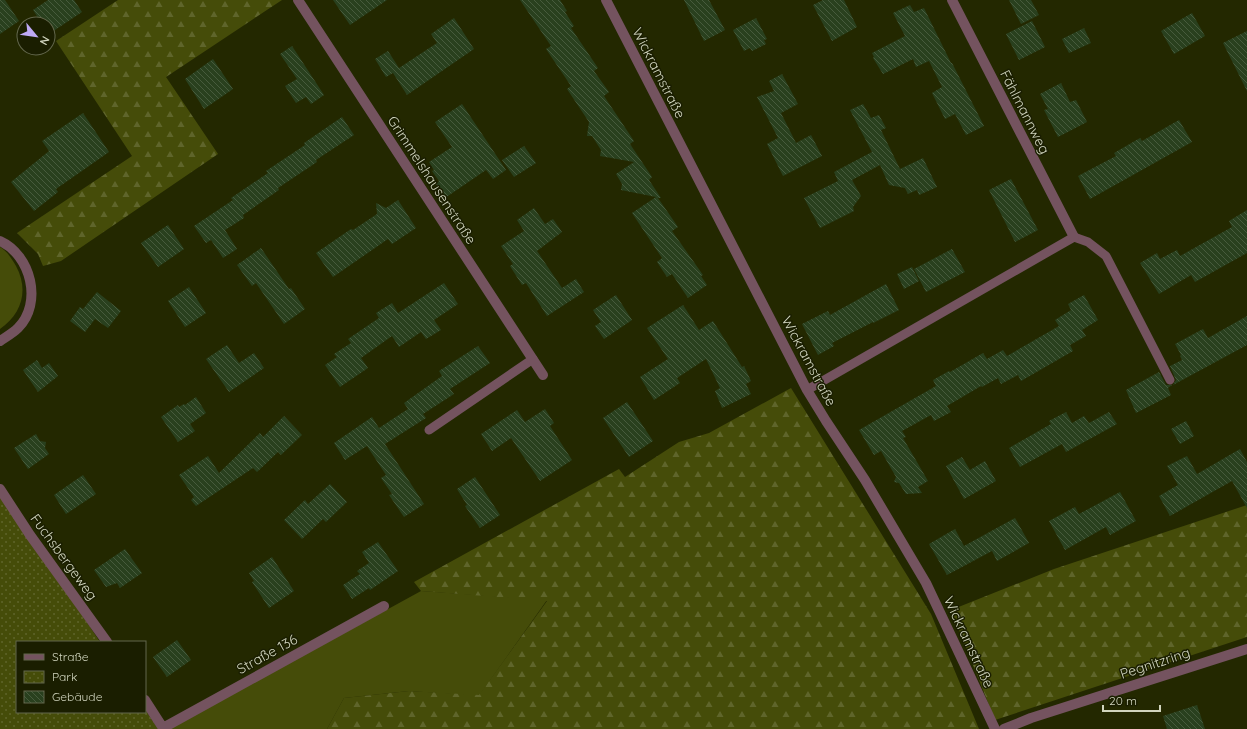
<svg xmlns="http://www.w3.org/2000/svg" width="1247" height="729" font-family="Quicksand,sans-serif">
  <style>
    .grass { fill: #454c09 }
    .forest { fill: url(#forest-firs) }
    .park { fill: url(#park-dots) }
    .building { fill: url(#building-back-hatch) }
    .lines { fill: none; stroke-linecap: round; stroke-linejoin: round }
    .service { stroke: #74535f; stroke-width: 9 }
    .minor { stroke: #74535f; stroke-width: 10 }
    .labels { text-anchor: middle; dominant-baseline: central; stroke-width: 3; stroke-linejoin: round; paint-order: stroke }
    .street-label { font-size: 14px; fill: #d1d5be; stroke: #1a1e00 }
  </style>
  <defs>
    <pattern id="forest-firs" width="22" height="20" patternUnits="userSpaceOnUse"><rect width="22" height="20" fill="#454c09"/><path d="M5 1l3.5 6h-7zM16 11l3.5 6h-7z" fill="#5f652b"/></pattern>
    <pattern id="park-dots" width="8" height="8" patternUnits="userSpaceOnUse"><rect width="8" height="8" fill="#454c09"/><path d="M2 2h.1M6 6h.1" fill="none" stroke="#5f652b" stroke-width="1.8" stroke-linecap="round"/></pattern>
    <pattern id="building-back-hatch" width="6" height="6" patternUnits="userSpaceOnUse"><rect width="6" height="6" fill="#29401e"/><path d="M-1 5l2 2M0 0l6 6M5-1l2 2" fill="none" stroke="#475b3d"/></pattern>
  </defs>
  <rect width="100%" height="100%" fill="#232800"/>
  <path class="grass" d="M0,247C7,251 12,259 16,266C29,290 22,314 0,329Z
    M421,591L547,600L479,696L409,691L344,698L327,729H169Z"/>
  <path class="forest" d="M118,0H282L166,77L218,154L61,261L43,266L38,254L17,233L132,156L56,41Z
    M791,388L931,614L979,729H327L344,698L409,691L479,695L547,601L421,591L414,582L619,469L625,477L679,442L709,433Z
    M1247,505V637L995,720L951,610L1054,569Z"/>
  <path class="park" d="M0,492L100,642H17V712H145V709L158,729H0Z"/>
  <path class="building" d="M0,0H5L19,21L0,34Z
    M48,0H74L82,12L49,34L48,32V24H42L33,10Z
    M333,0H387L350,25Z
    M520,0H560L567,11L565,12L574,26L571,28L598,68L594,71L609,92L604,96L634,141L630,144L652,177L649,180L661,198H658L678,227L672,231L703,275L701,276L707,285L688,298L672,274L667,277L657,262L662,258L632,213L656,197L621,190L622,184L616,174L634,162L600,156L601,150L592,136H587L589,122L567,89L571,86L546,49L551,46Z
    M684,0H709L725,30L704,41Z
    M823,0H844L857,27L832,41L813,5Z
    M1009,0H1031L1039,15L1021,24Z
    M910,5L914,12L924,8L951,63H952L984,126L966,135L955,114L945,119L932,93L942,87L929,61L916,67L913,59L883,74L873,58L874,57L872,53L905,36L893,13Z
    M1192,13L1205,36L1174,54L1161,31Z
    M454,18L474,49L407,95L393,73L386,77L375,59L388,51L399,68L437,43L431,34Z
    M756,18L767,39L764,40L766,44L752,51L750,48L744,51L733,30Z
    M1032,21L1045,47L1019,60L1006,34Z
    M1084,28L1091,43L1069,53L1062,39Z
    M1247,31V91L1223,43Z
    M292,46L324,95L311,104L306,97L296,103L285,86L297,79L280,54Z
    M213,59L233,89L204,109L185,79Z
    M782,74L798,104L781,113L796,143L811,135L822,156L783,176L767,144L778,138L757,97L774,91L769,81Z
    M1061,83L1070,102L1076,100L1087,122L1058,137L1044,110L1048,109L1040,94Z
    M462,104L506,170L493,179L486,170L445,198L436,184L439,181L432,171L434,170L429,162L452,147L435,122Z
    M863,104L871,118L879,115L886,128L881,130L900,169L923,158L937,187L919,195L917,190L908,194L905,188L889,185L880,165L852,180L861,196L853,207L854,211L820,228L804,198L838,181L834,172L872,152L850,110Z
    M83,113L109,152L56,189L58,192L34,211L11,182L49,151L42,141Z
    M342,117L354,135L316,160L317,162L278,188L279,190L243,215L244,218L225,230L237,249L223,258L211,240L206,243L194,226L233,200L231,198L268,173L266,171L305,145L304,143Z
    M1179,120L1192,142L1090,199L1078,176L1116,156L1114,153L1140,138L1142,141Z
    M524,146L536,163L514,177L502,160Z
    M1011,179L1038,230L1015,242L989,190Z
    M398,200L416,228L392,244L388,239L333,277L316,253L351,229L353,230L377,214L376,203L386,208Z
    M534,208L545,224L553,219L562,232L537,251L562,288L576,279L584,292L547,316L526,283L522,285L510,266L513,264L501,246L524,231L517,220Z
    M1247,210V253L1195,282L1191,275L1159,294L1140,263L1157,253L1160,259L1177,250L1180,256L1232,227L1229,221Z
    M168,225L184,249L158,267L141,243Z
    M261,248L289,289L291,288L305,309L284,324L256,283L252,286L237,265Z
    M952,249L965,272L926,292L914,269Z
    M912,267L919,281L904,289L897,274Z
    M444,283L458,304L434,320L441,330L426,339L421,332L399,347L392,336L361,358L368,368L340,387L325,365L337,357L334,354L351,343L348,339L379,318L376,313L392,303L398,313Z
    M886,284L899,310L873,323V322L832,343L834,346L818,355L802,324L828,311L830,315Z
    M189,287L206,313L185,327L168,301Z
    M97,292L121,311L108,328L95,319L85,332L70,321L80,307L83,309Z
    M616,295L632,320L604,339L595,326L601,322L593,310Z
    M1084,295L1098,320L1082,330L1086,336L1070,345L1073,351L1021,381L1018,375L1001,384L998,378L982,387L981,386L947,406L951,412L934,421L931,415L902,431L906,437L903,438L928,481L918,487L922,493L906,494L899,483L894,482L896,477L881,451L874,455L859,430L936,386L933,380L949,371L950,372L983,353L987,359L1003,350L1007,356L1059,326L1055,320L1071,310L1068,304Z
    M683,305L699,330L713,321L742,367L744,366L751,381L746,384L751,394L722,408L715,391L720,388L706,359L677,378L680,383L654,400L640,377L668,359L647,328Z
    M1247,316V345L1173,385L1176,380L1170,366L1182,360L1180,356L1181,355L1175,344L1203,329L1208,338Z
    M227,345L239,363L254,353L264,368L229,392L206,359Z
    M478,346L490,363L450,389L454,394L423,414L426,418L385,444L424,504L404,517L389,495L392,494L381,478L386,475L367,446L345,460L334,443L372,417L379,428L408,409L404,403L442,376L439,371Z
    M37,360L42,368L49,363L58,376L38,392L23,370Z
    M1159,372L1166,385H1172L1168,388L1171,395L1136,413L1126,390Z
    M196,397L206,413L190,424L195,431L178,442L161,417L178,405L179,407L184,404L185,405Z
    M627,402L653,441L629,457L603,418Z
    M545,409L554,423L550,426L572,460L540,481L511,438L492,451L481,434L517,410L525,422Z
    M1066,412L1072,423L1084,416L1089,423L1109,412L1117,424L1066,452L1062,444L1020,467L1009,448L1051,424L1049,421Z
    M284,416L302,435L281,455L278,452L257,472L253,468L196,506L191,500L194,497L179,475L208,456L219,473L260,433L263,437Z
    M1186,421L1194,436L1180,444L1171,429Z
    M36,434L40,441L46,442L45,448L49,454L28,469L14,448Z
    M1240,449L1247,462V508L1232,481L1170,516L1159,496L1178,485L1167,466L1187,456L1197,474Z
    M962,457L970,470L985,461L996,481L964,499L946,466Z
    M83,475L96,494L66,514L54,495Z
    M475,477L500,515L480,528L465,506L467,505L457,489Z
    M330,484L347,502L326,522L323,519L302,539L284,520L305,500L308,504Z
    M1120,492L1136,521L1110,535L1106,527L1065,550L1049,521L1075,507L1079,514Z
    M1015,518L1029,543L997,561L992,551L947,575L929,544L955,529L964,546Z
    M378,542L398,571L370,590L369,588L352,599L343,585L360,574L357,571L369,563L362,552Z
    M125,549L142,573L120,588L117,583L106,587L94,570Z
    M272,557L294,591L269,608L252,582L254,581L249,573Z
    M177,640L191,660L167,677L153,657Z
    M1197,705L1205,729H1167L1163,716Z"/>
  <g class="lines">
    <path class="service" d="M807,390L1074,237L1088,242L1106,256L1170,380
      M429,430L533,359"/>
    <path class="minor" d="M298,0L543,375
      M606,0L807,390L826,421L865,480L926,583L995,729
      M952,0L1074,237
      M0,241C31,255 43,303 18,328C13,333 6,337 0,341
      M0,489L30,535L107,642
      M145,700L163,728L384,606
      M1004,729L1031,718L1247,649"/>
  </g>
  <g class="labels">
    <g class="street-label">
      <text transform="translate(659 73) rotate(63)">Wickramstraße</text>
      <text transform="translate(1025 112) rotate(63)">Fählmannweg</text>
      <text transform="translate(432 180) rotate(57)">Grimmelshausenstraße</text>
      <text transform="translate(809 361) rotate(62)">Wickramstraße</text>
      <text transform="translate(64 557) rotate(54)">Fuchsbergeweg</text>
      <text transform="translate(969 642) rotate(65)">Wickramstraße</text>
      <text transform="translate(267 654) rotate(-29)">Straße 136</text>
      <text transform="translate(1155 663) rotate(-18)">Pegnitzring</text>
    </g>
  </g>
  <rect x="16" y="641" width="130" height="72" fill="#1a1e00" stroke="#63674c"/>
  <rect x="24" y="654" width="20" height="6" fill="#74535f" stroke="#63674c"/>
  <text x="52" y="661" font-size="12" fill="#d1d5be">Straße</text>
  <rect x="24" y="671" width="20" height="12" fill="url(#park-dots)" stroke="#63674c"/>
  <text x="52" y="681" font-size="12" fill="#d1d5be">Park</text>
  <rect x="24" y="691" width="20" height="12" fill="url(#building-back-hatch)" stroke="#63674c"/>
  <text x="52" y="701" font-size="12" fill="#d1d5be">Gebäude</text>
  <g transform="translate(36 36) rotate(119)"><circle r="19" fill="#1a1e00" stroke="#63674c"/>
  <path d="M0-3L7 15L0 10L-7 15Z" fill="#bea9f5"/>
  <text y="-6" font-size="11" font-weight="bold" text-anchor="middle" fill="#d1d5be">N</text>
  </g>
  <path d="M1103 705v6h57v-6" fill="none" stroke="#d1d5be" stroke-width="2"/>
  <text x="1109" y="705" font-size="12" fill="#d1d5be" stroke="#1a1e00" stroke-width="3" paint-order="stroke">20 m</text>
</svg>
